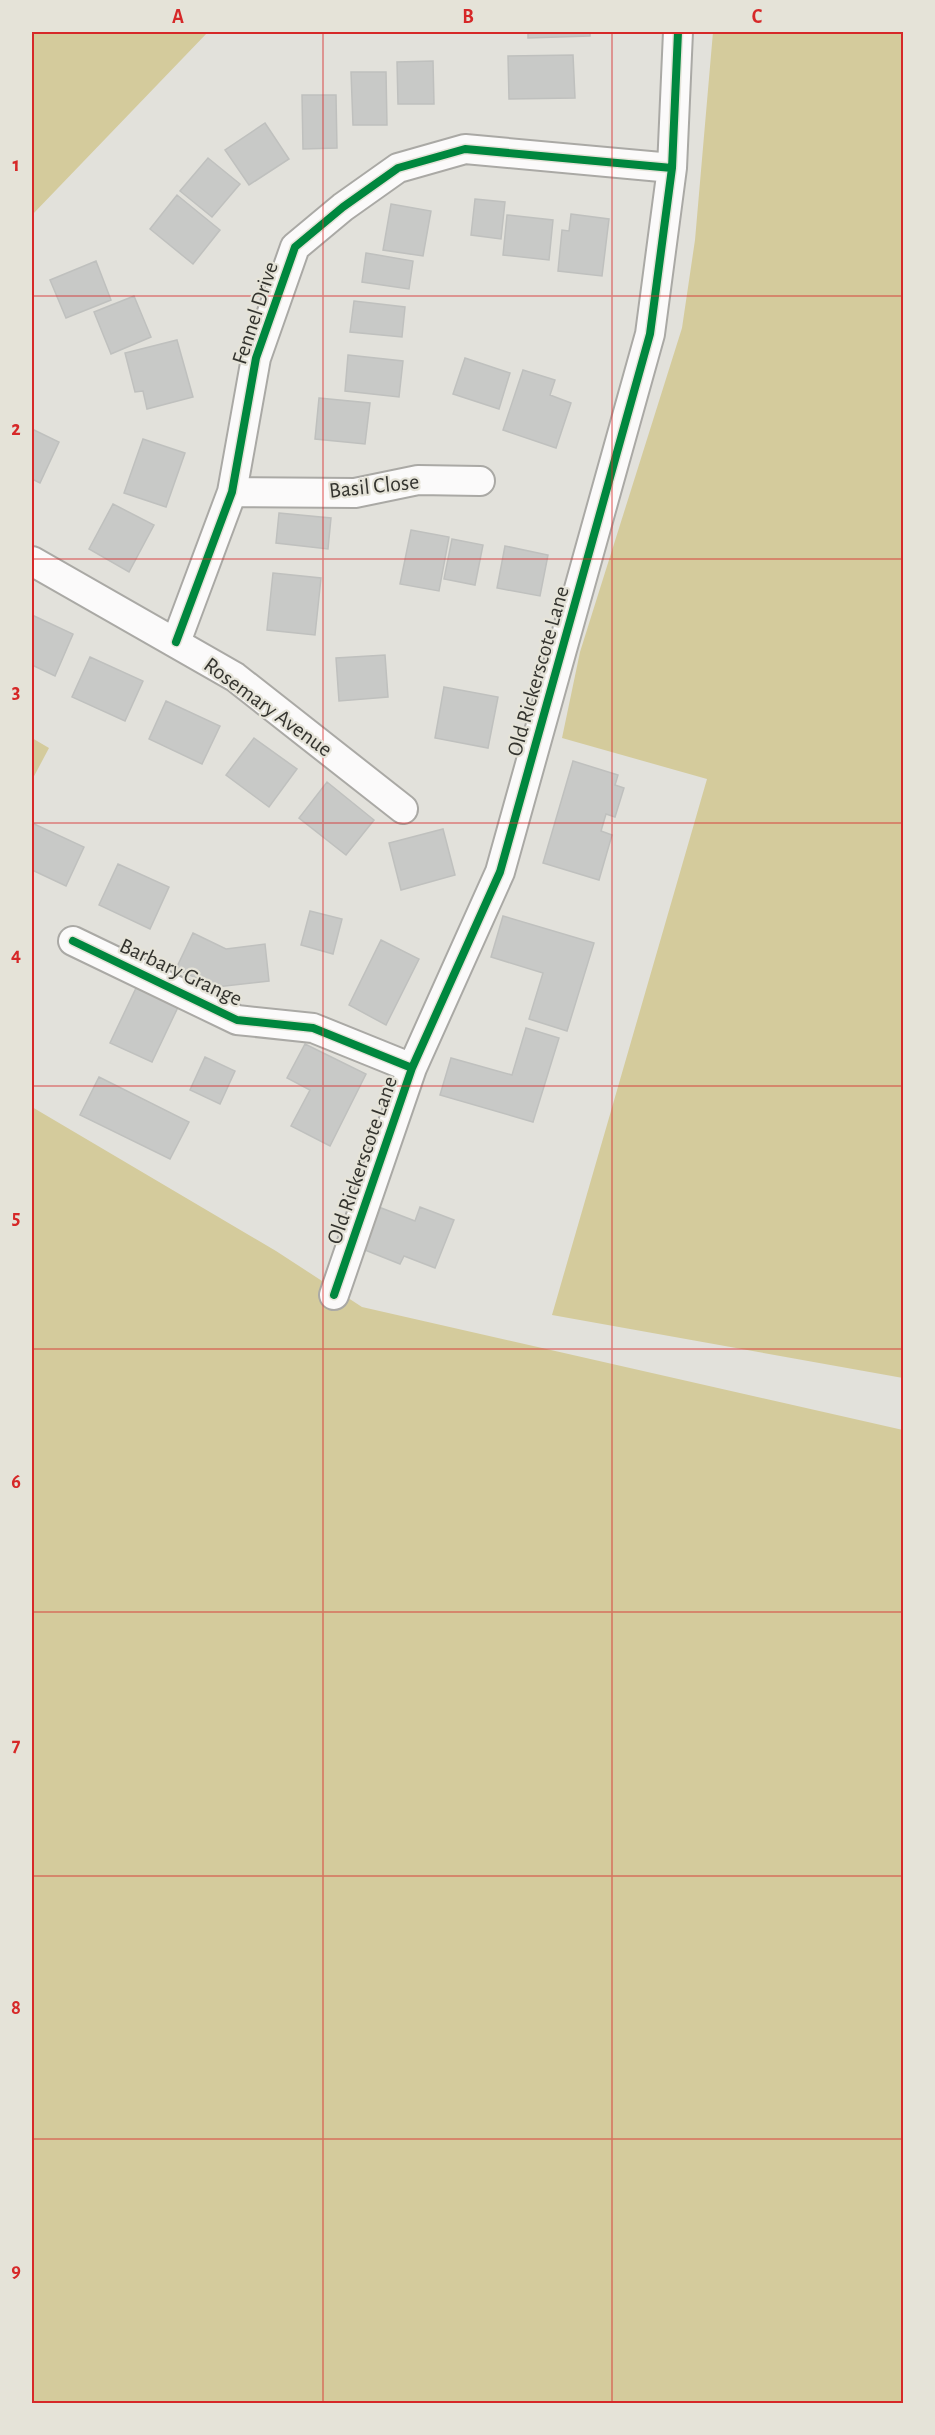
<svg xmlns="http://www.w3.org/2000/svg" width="935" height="2435" font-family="'Alegreya Sans',sans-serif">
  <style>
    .green { fill: #d4cb9c }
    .building { fill: #c8c9c7; stroke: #bfc0be; stroke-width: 1.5 }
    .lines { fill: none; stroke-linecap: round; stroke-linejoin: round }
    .street-casing { stroke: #aaa9a5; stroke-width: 32 }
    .street { stroke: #fbfafa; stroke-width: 28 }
    .cycleway-casing { stroke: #e5e3d8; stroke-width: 11 }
    .cycleway { stroke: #00873e; stroke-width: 8 }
    .grid { fill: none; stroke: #d62828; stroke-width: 1.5; stroke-opacity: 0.55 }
    .labels { text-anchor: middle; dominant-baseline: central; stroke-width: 4.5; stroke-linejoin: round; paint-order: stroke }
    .street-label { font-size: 22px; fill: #34342f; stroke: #e5e3d8 }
    .neatline { fill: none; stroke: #d62828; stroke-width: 2 }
    .grid-label { font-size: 20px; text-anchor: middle; font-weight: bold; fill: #d62828 }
  </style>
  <rect width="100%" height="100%" fill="#e2e1db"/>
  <path class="green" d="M32,32H208L32,215Z
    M713,32H903V1378L552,1315L707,779L562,738L580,652L682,328L695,240Z
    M32,738L49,748L32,780Z
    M32,1107L276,1251L362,1307L903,1430V2403L32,2404Z"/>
  <path class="building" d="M528,32H590V36L528,38Z
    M573,55L575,98L509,99L508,56Z
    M433,61L434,104H398L397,62Z
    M351,72H386L387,125H353Z
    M302,95H336L337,148L303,149Z
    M265,123L289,159L249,185L225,150Z
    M208,158L240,184L212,217L180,191Z
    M177,195L220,230L193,264L150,229Z
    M475,199L505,202L501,239L471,235Z
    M391,204L431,211L423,256L383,250Z
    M571,214L609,219L602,276L558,271L562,230L569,231Z
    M507,215L553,220L549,260L503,255Z
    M366,253L413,261L409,289L362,282Z
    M96,261L111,300L66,318L50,280Z
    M134,296L151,337L111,354L94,312Z
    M354,301L405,307L402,337L350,332Z
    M177,340L193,397L147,409L143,391L135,392L125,353Z
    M348,355L403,361L399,397L345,391Z
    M465,358L510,373L499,409L453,394Z
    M523,370L555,380L550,395L571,403L556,448L503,430Z
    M319,398L370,403L365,444L315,439Z
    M32,429L59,442L40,483L32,479Z
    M143,439L185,453L166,507L124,493Z
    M113,504L154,525L129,572L89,549Z
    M279,513L331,518L328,549L276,543Z
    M411,530L449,537L439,591L400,584Z
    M452,539L483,545L475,585L444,579Z
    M505,546L548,555L540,596L497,588Z
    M273,573L321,578L315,635L267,630Z
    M32,615L73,634L55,676L32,665Z
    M385,655L388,697L339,701L336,658Z
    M90,657L143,681L125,721L72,697Z
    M444,687L498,697L488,748L435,738Z
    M166,701L220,726L202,764L149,739Z
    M254,738L297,769L269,807L226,775Z
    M573,761L618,775L615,785L624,788L615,817L606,814L601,831L612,835L599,880L543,863Z
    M327,782L374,820L346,855L299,818Z
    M32,823L84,847L66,886L32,870Z
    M443,829L455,875L401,890L389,843Z
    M118,864L169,887L150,929L99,905Z
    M310,911L342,919L333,954L301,945Z
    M503,916L594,943L567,1031L529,1019L543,973L491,957Z
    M193,933L226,949L265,944L269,981L216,987L176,969Z
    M381,940L419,959L386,1025L349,1005Z
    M137,986L179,1005L152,1062L110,1043Z
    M526,1028L559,1038L533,1122L440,1095L451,1058L512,1075Z
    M305,1044L366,1074L330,1146L291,1126L310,1090L287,1078Z
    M205,1057L235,1071L220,1104L190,1090Z
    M99,1077L189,1122L170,1159L80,1115Z
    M371,1204L415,1221L420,1207L454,1220L435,1268L404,1256L400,1264L355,1246Z"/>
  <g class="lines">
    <g class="street-casing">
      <path id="street" d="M232,492L355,493L418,480L480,481
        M32,561L235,677L403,809
        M176,642L232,492L256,358L295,247L343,207L398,168L465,149L672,168
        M73,941L237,1020L313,1028L412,1068
        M334,1295L412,1068L500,872L650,334L672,168L678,32"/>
    </g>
    <use href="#street" class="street"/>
    <g class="cycleway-casing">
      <path id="cycleway" d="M176,642L232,492L256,358L295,247L343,207L398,168L465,149L672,168
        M73,941L237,1020L313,1028L412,1068
        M334,1295L412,1068L500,872L650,334L672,168L678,32"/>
    </g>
    <use href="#cycleway" class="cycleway"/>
  </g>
  <path class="grid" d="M323,32V2404M612,32V2404M32,296H904M32,559H904M32,823H904M32,1086H904M32,1349H904M32,1612H904M32,1876H904M32,2139H904"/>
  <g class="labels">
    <g class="street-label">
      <text transform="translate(255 313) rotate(-72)">Fennel Drive</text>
      <text transform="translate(374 486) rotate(-6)">Basil Close</text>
      <text transform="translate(538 671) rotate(-74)">Old Rickerscote Lane</text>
      <text transform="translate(268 707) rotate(36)">Rosemary Avenue</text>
      <text transform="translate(181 972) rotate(25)">Barbary Grange</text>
      <text transform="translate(362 1160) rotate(-71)">Old Rickerscote Lane</text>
    </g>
  </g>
  <rect width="935" height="2435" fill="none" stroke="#e5e3d8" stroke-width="66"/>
  <rect x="33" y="33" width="869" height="2369" class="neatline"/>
  <g class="grid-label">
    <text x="178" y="23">A</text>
    <text x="468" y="23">B</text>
    <text x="757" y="23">C</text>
    <text x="16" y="171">1</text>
    <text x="16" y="435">2</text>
    <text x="16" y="698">3</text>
    <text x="16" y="961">4</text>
    <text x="16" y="1224">5</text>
    <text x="16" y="1488">6</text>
    <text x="16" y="1751">7</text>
    <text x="16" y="2014">8</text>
    <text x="16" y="2277">9</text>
  </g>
</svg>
